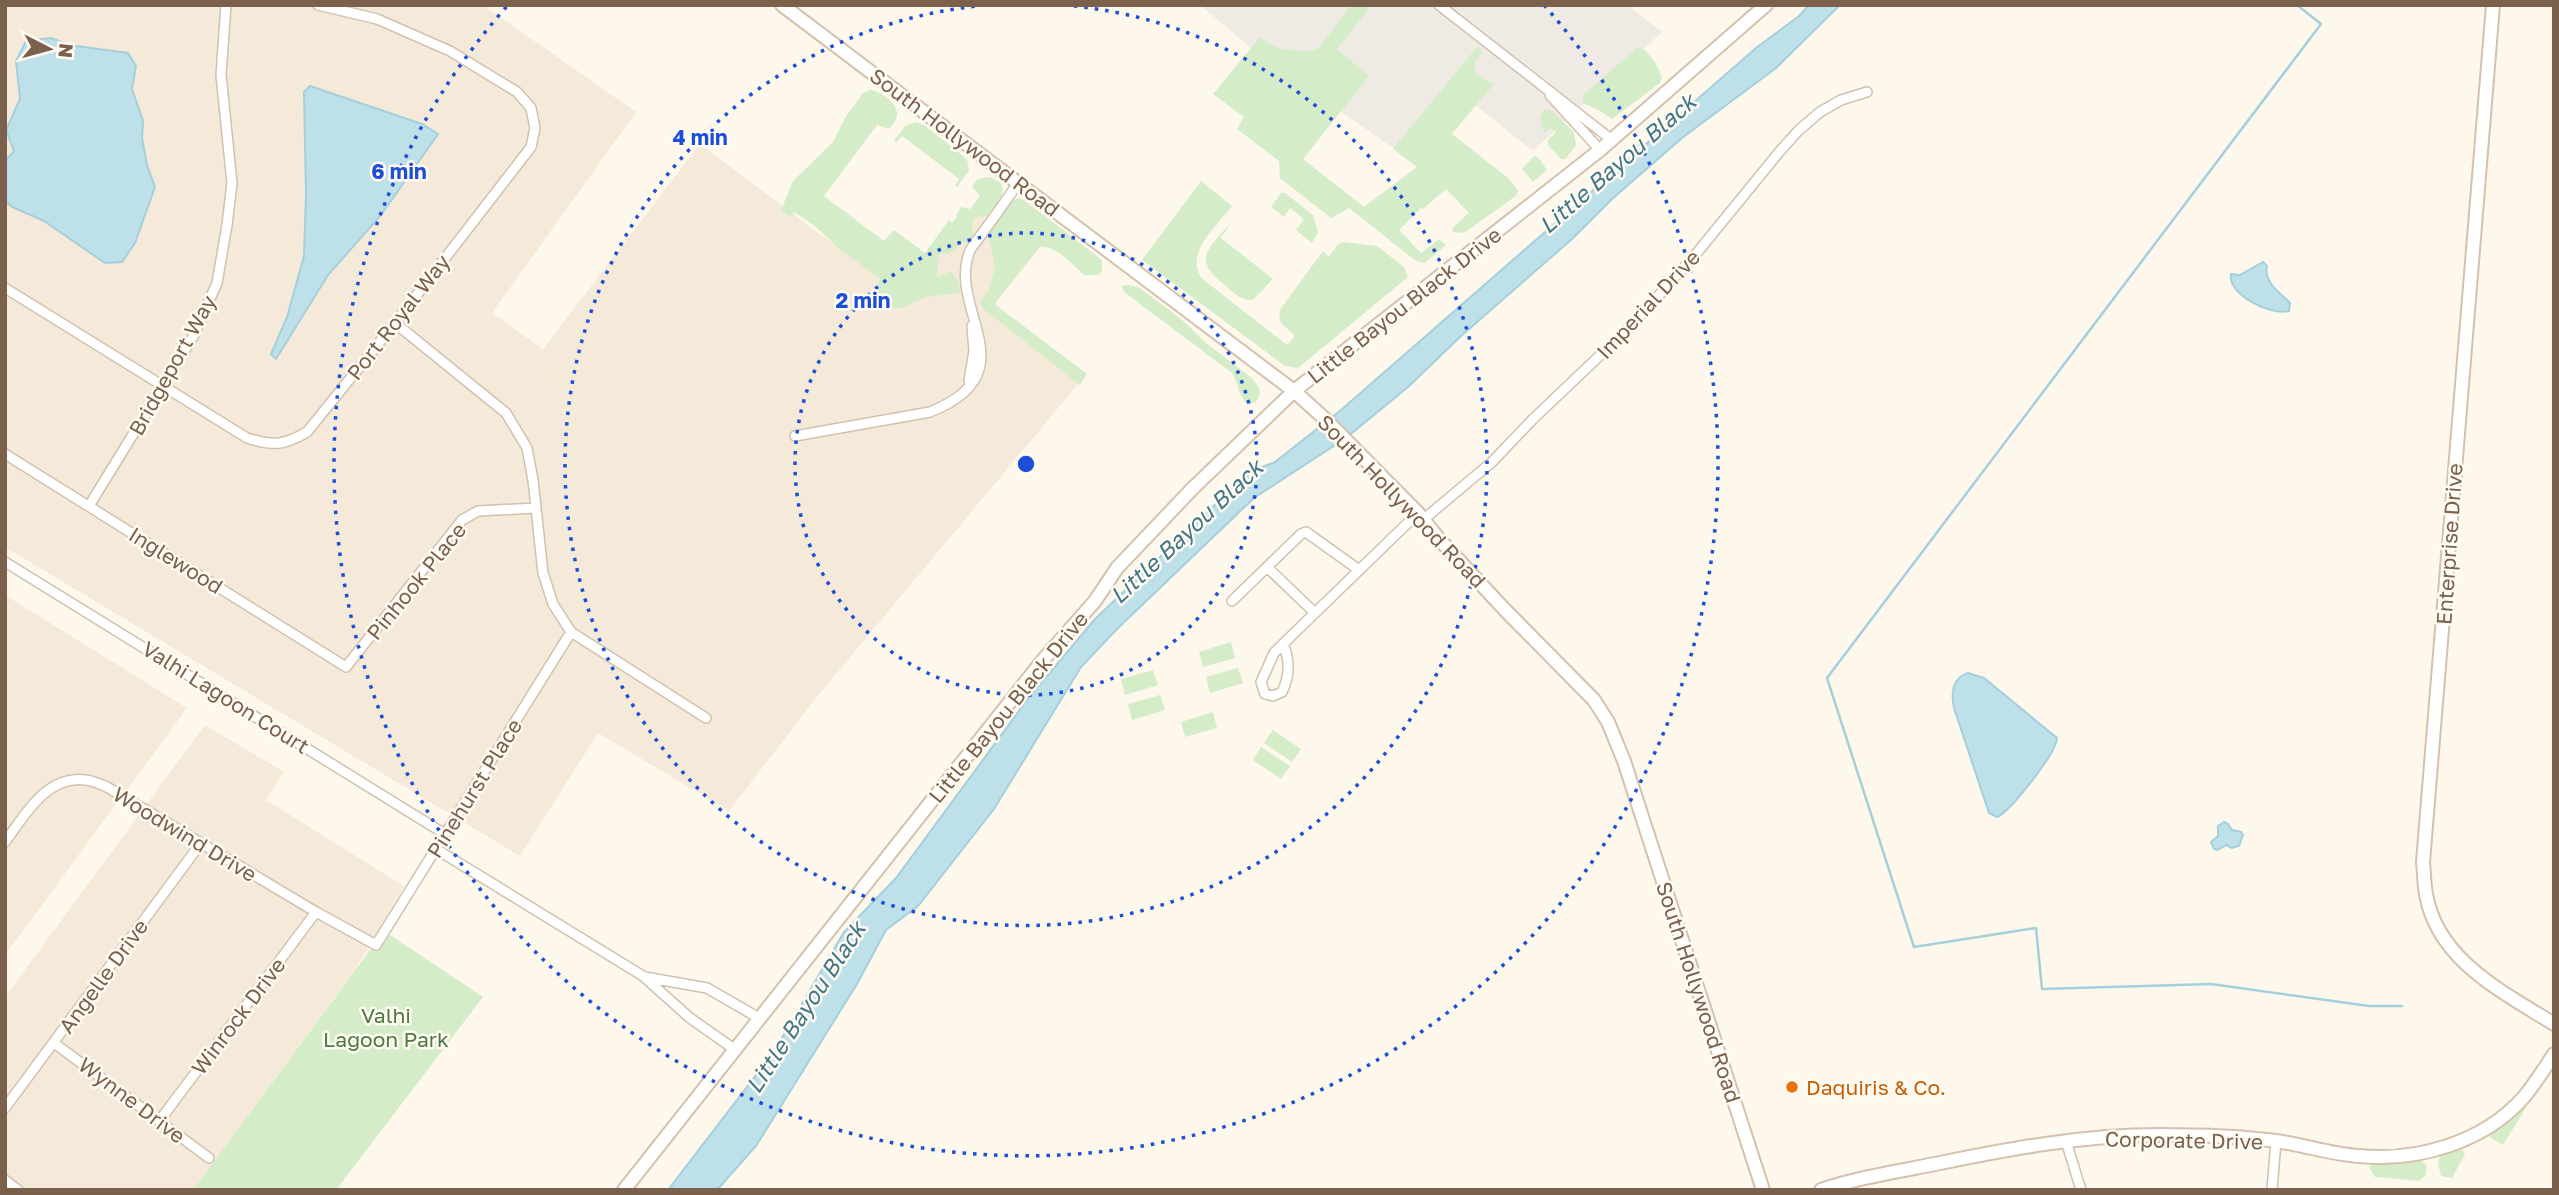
<svg xmlns="http://www.w3.org/2000/svg" width="2559" height="1195" font-family="'Golos Text',sans-serif">
  <style>
    .residential { fill: #f5ead9 }
    .industrial { fill: #efeae4 }
    .green { fill: #d4edc8 }
    .water { fill: #bee0e9; stroke: #a4cfdb; stroke-width: 2 }
    .lines { fill: none; stroke-linecap: round; stroke-linejoin: round }
    .stream { stroke: #a4cfdb; stroke-width: 2.5 }
    .street-casing { stroke: #d1c1af; stroke-width: 12 }
    .secondary-casing { stroke: #d5c1ad; stroke-width: 16 }
    .street { stroke: #fff; stroke-width: 9 }
    .secondary { stroke: #fff; stroke-width: 12 }
    .ring { fill: none; stroke: #1d4ed8; stroke-width: 3.5; stroke-dasharray: 3.5 7 }
    .food-dot { fill: #e8710a; stroke: #fffbf3; stroke-width: 2.5 }
    .labels { text-anchor: middle; dominant-baseline: central; stroke-width: 5; stroke-linejoin: round; paint-order: stroke }
    .street-label { font-size: 21px; fill: #7b604c; stroke: #fffbf3 }
    .park-label { font-size: 21px; fill: #4d7a41; stroke: #fffbf3 }
    .food-label { font-size: 21px; fill: #c56008; stroke: #fffbf3; text-anchor: start }
    .water-label { font-size: 23px; font-style: italic; fill: #417787; stroke: #fffbf3 }
    .centre { fill: #1d4ed8; stroke: #fffbf3; stroke-width: 3.5 }
    .ring-label { font-size: 21px; text-anchor: middle; font-weight: bold; fill: #1d4ed8; stroke: #fffbf3; stroke-width: 5; stroke-linejoin: round; paint-order: stroke }
  </style>
  <rect width="100%" height="100%" fill="#fdf8eb"/>
  <path class="residential" d="M5,5H483L636,112L492,313L543,349L700,144L904,297L977,203L1030,243L984,304L1079,383L816,698L729,811L598,733L520,856L5,547Z
    M5,595L187,708L5,955Z
    M205,725L284,772L266,800L404,886L356,968L193,1190H5V997Z"/>
  <path class="industrial" d="M1200,5H1627L1662,32L1533,151L1455,89L1401,153L1269,63Z"/>
  <path class="green" d="M1351,5H1372L1337,49L1369,76L1303,159L1364,207L1417,167L1393,149L1477,47L1480,48L1482,53L1475,63V72L1493,85L1452,134L1507,177L1518,190L1517,195L1464,233L1453,232L1452,228L1469,213L1446,189L1423,209L1421,208L1399,230L1421,253L1439,239L1446,245L1425,263L1416,261L1349,208L1331,218L1280,178L1279,161L1237,129L1244,117L1213,94L1260,37L1275,47L1287,50L1312,51L1320,47Z
    M1637,48L1645,50L1655,62L1662,77L1660,83L1612,119L1599,110L1583,103V95Z
    M870,90C881,91 902,105 896,119C895,122 892,125 889,129L877,125L824,196L884,241L894,230L925,253L949,220L952,223L957,217L956,215L961,207L970,209L980,196L972,187L977,179L990,177L1001,183C1007,196 995,206 987,216L973,218L972,229L974,234C967,244 955,246 949,254L939,253L937,277L951,271L959,282L960,293L926,297L901,308H875L873,293L878,286L877,284L880,279L838,248L815,226L794,212L790,217L781,210L793,181L833,142L845,118L863,93Z
    M1544,109L1552,111L1574,132L1576,146L1565,159H1561L1548,145V140L1556,132L1551,128L1544,133L1540,118Z
    M915,122L924,125L967,159L969,171L957,187L955,185L959,179L902,136L896,143L894,141L905,126Z
    M1534,156L1538,157L1547,170L1533,182L1522,169Z
    M1201,181L1232,206C1217,226 1180,257 1205,281L1287,345L1295,336L1281,323L1279,315L1281,308L1323,251L1329,257L1338,244L1344,242L1377,246L1404,267L1408,277L1298,368L1285,366L1142,260Z
    M1281,193H1285L1313,215L1318,232L1312,243L1296,230L1304,219L1290,208L1284,217L1271,207Z
    M1018,198L1024,200L1102,260V272L1097,275H1084C1073,265 1055,245 1040,247L996,302V305L1087,374L1080,385L982,308L980,302L989,289L995,268L988,233L1012,201Z
    M1233,220L1221,238L1273,279L1253,300C1241,301 1234,293 1225,285C1189,258 1211,247 1233,220Z
    M1127,285L1138,287L1180,318L1205,342L1253,379L1259,388L1260,395L1256,402L1248,405C1237,394 1240,386 1232,373L1124,292L1122,286Z
    M1231,642L1235,658L1203,667L1199,652Z
    M1238,668L1243,683L1210,693L1206,677Z
    M1153,670L1158,685L1125,695L1121,679Z
    M1160,695L1165,710L1132,720L1128,704Z
    M1213,712L1217,728L1185,737L1181,722Z
    M1273,730L1301,749L1292,762L1264,743Z
    M1261,747L1290,766L1281,779L1253,760Z
    M390,935L483,997L336,1190H193L370,950H378Z
    M2526,1104L2527,1106L2503,1145L2488,1136L2487,1132Z
    M2460,1146L2465,1154L2452,1178L2441,1176L2438,1163L2440,1155Z
    M2419,1159L2427,1166L2426,1175L2419,1181L2375,1177L2369,1168L2372,1164Z"/>
  <path class="water" d="M1809,5H1840L1776,68L1682,138L1611,200L1572,239L1460,337L1408,387L1346,438L1254,498L1117,629L1081,667L994,809L918,906L886,930L857,984L756,1146L717,1190H668L773,1053L844,932L896,878L1030,696L1095,619L1242,479L1255,470L1275,462L1341,410L1756,48L1799,16Z
    M51,38L69,45L128,53L136,66L132,89L143,121L142,138L147,165L155,187L135,243L122,262L105,263L44,221L12,207L5,201V161L14,151L6,130L20,99L16,61L26,41Z
    M310,86L422,124L438,134L381,215L328,275L276,359L271,354L287,317L304,256L306,195L304,92Z
    M2263,262L2267,266C2263,283 2280,292 2290,303L2289,311C2270,316 2227,294 2231,274L2240,275Z
    M1968,673L1984,678L2057,738C2057,752 2010,812 1997,817L1989,813L1954,708C1951,694 1952,678 1968,673Z
    M2224,822L2228,824L2232,830L2241,832L2243,835L2239,846L2232,848L2226,845L2218,850L2214,849L2211,842L2218,836V826Z"/>
  <g class="lines">
    <path class="stream" d="M2297,5L2321,24L1827,678L1914,947L2036,928L2042,989L2211,984L2369,1006H2402"/>
    <g class="street-casing">
      <path id="street" d="M1439,5L1612,140
        M1550,95L1600,150
        M5,288L247,438C273,446 283,446 307,432L395,323L531,147L535,128L531,108L517,92L450,51L377,19L318,5
        M395,323L506,413L527,448L533,480L543,573L553,604L571,632L706,718
        M969,381L974,351L972,326
        M795,436L930,412C1030,372 948,311 969,253C971,247 977,241 981,235C994,218 1006,200 1019,182
        M5,454L346,667L462,520L478,511L536,508
        M89,506L194,335L217,283L227,225L232,183L221,75L226,5
        M1424,519L1492,462L1533,419L1632,325L1696,254L1780,151L1799,130L1820,112L1841,100L1867,92
        M5,562L445,834
        M1267,567L1315,613
        M1232,601L1301,534L1306,532L1359,570
        M1283,644C1290,660 1290,676 1282,692L1273,696L1265,694L1261,682L1274,653L1283,644L1418,513
        M5,842C25,815 46,775 86,780C93,781 100,784 107,787L316,912L376,945L571,632
        M436,849L643,976L690,1018L734,1049
        M645,977L707,988L759,1018
        M54,1043L209,1158
        M5,1108L201,843
        M160,1120L316,912
        M2066,1141L2081,1190
        M5,1180L18,1190
        M2272,1190L2276,1141"/>
    </g>
    <g class="secondary-casing">
      <path id="secondary" d="M782,5L1294,391L1325,419L1418,513L1439,539L1505,610L1594,700L1608,722L1624,761L1763,1190
        M2493,5L2423,862C2424,872 2424,883 2426,894C2437,960 2503,992 2554,1024
        M624,1190L1043,660L1095,601L1117,568L1192,489L1294,391L1600,150L1766,5
        M1821,1190C1860,1177 1900,1171 1940,1163C2013,1148 2085,1135 2160,1135C2198,1135 2238,1136 2276,1141C2304,1145 2331,1154 2359,1156C2417,1162 2484,1142 2523,1098C2535,1084 2544,1069 2554,1054"/>
    </g>
    <use href="#street" class="street"/>
    <use href="#secondary" class="secondary"/>
  </g>
  <g class="ring">
    <circle cx="1026" cy="464" r="231"/>
    <path d="M1074 6A461 461 0 1 1 978 6"/>
    <path d="M1544 5A692 692 0 1 1 508 5"/>
  </g>
  <circle class="food-dot" cx="1792" cy="1087" r="7"/>
  <g class="labels">
    <g class="street-label">
      <text transform="translate(965 142) rotate(37)">South Hollywood Road</text>
      <text transform="translate(1648 304) rotate(-47)">Imperial Drive</text>
      <text transform="translate(1404 305) rotate(-38)">Little Bayou Black Drive</text>
      <text transform="translate(398 317) rotate(-52)">Port Royal Way</text>
      <text transform="translate(172 365) rotate(-61)">Bridgeport Way</text>
      <text transform="translate(1402 501) rotate(46)">South Hollywood Road</text>
      <text transform="translate(2449 544) rotate(-86)">Enterprise Drive</text>
      <text transform="translate(176 560) rotate(32)">Inglewood</text>
      <text transform="translate(416 581) rotate(-51)">Pinhook Place</text>
      <text transform="translate(226 697) rotate(32)">Valhi Lagoon Court</text>
      <text transform="translate(1008 707) rotate(-51)">Little Bayou Black Drive</text>
      <text transform="translate(474 788) rotate(-58)">Pinehurst Place</text>
      <text transform="translate(185 834) rotate(31)">Woodwind Drive</text>
      <text transform="translate(103 976) rotate(-54)">Angelle Drive</text>
      <text transform="translate(1699 992) rotate(72)">South Hollywood Road</text>
      <text transform="translate(238 1016) rotate(-53)">Winrock Drive</text>
      <text transform="translate(132 1100) rotate(37)">Wynne Drive</text>
      <text transform="translate(2184 1140) rotate(1)">Corporate Drive</text>
    </g>
    <g class="park-label">
      <text x="386" y="1015">Valhi<tspan x="386" dy="24">Lagoon Park</tspan></text>
    </g>
    <g class="food-label">
      <text x="1806" y="1087">Daquiris &amp; Co.</text>
    </g>
    <g class="water-label">
      <text transform="translate(1617 163) rotate(-41)">Little Bayou Black</text>
      <text transform="translate(1186 531) rotate(-43)">Little Bayou Black</text>
      <text transform="translate(805 1007) rotate(-57)">Little Bayou Black</text>
    </g>
  </g>
  <circle cx="1026" cy="464" r="10" class="centre"/>
  <g class="ring-label">
    <text x="700" y="145">4 min</text>
    <text x="399" y="179">6 min</text>
    <text x="863" y="308">2 min</text>
  </g>
  <rect width="2559" height="1195" fill="none" stroke="#7b604c" stroke-width="14"/>
  <g transform="translate(49 49) rotate(96)" stroke="#fffbf3" stroke-width="5" paint-order="stroke">
  <path d="M0-5L12 26L0 18L-12 26Z" fill="#7b604c"/>
  <text y="-10" font-size="19" font-weight="bold" text-anchor="middle" fill="#7b604c">N</text>
  </g>
</svg>
